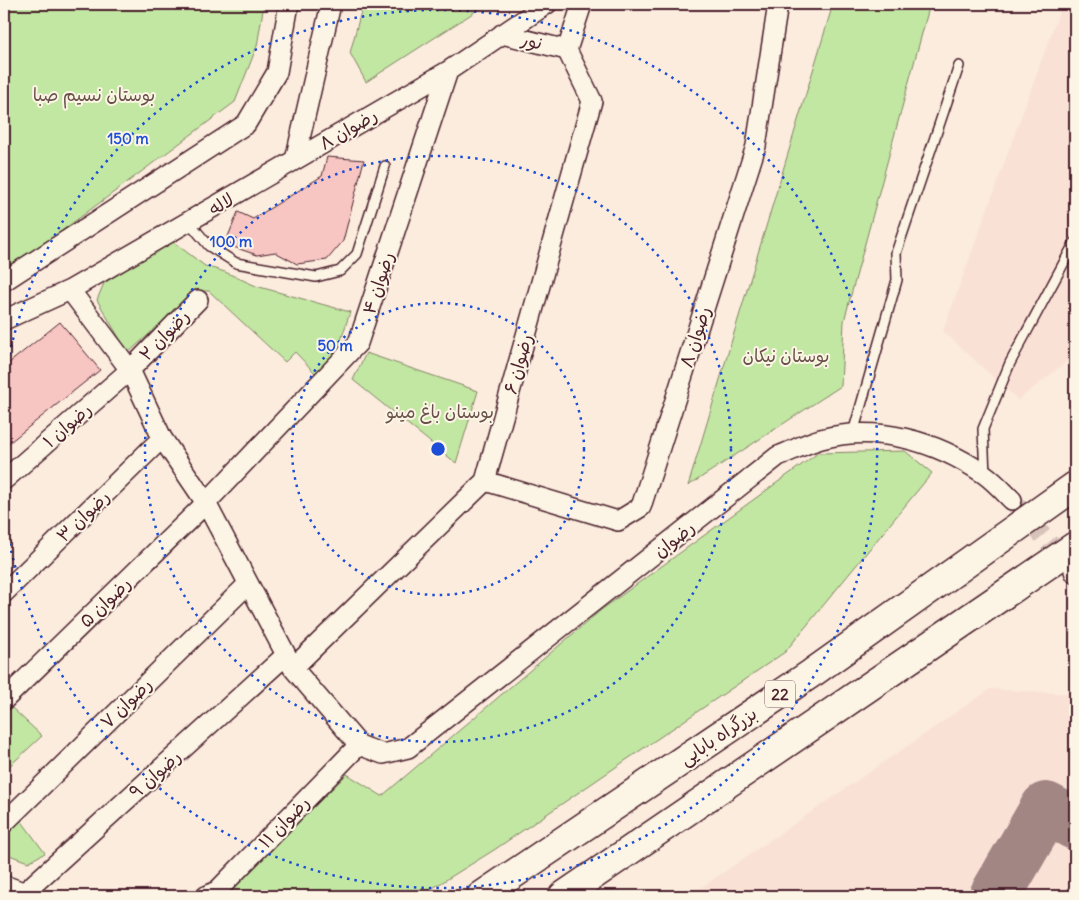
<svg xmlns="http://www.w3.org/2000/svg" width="1079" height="900" font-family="Delius,'Playpen Sans Arabic',sans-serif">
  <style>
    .built { fill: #fae1d6 }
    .green { fill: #c1e7a2; stroke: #868366 }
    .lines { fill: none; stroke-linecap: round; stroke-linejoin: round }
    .taxiway { stroke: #a28684; stroke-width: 52 }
    .building { fill: #f7c6c2; stroke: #4a1f2b }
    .minor-tunnel { stroke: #d8c3ba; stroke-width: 19; stroke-dasharray: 19 9; stroke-linecap: butt }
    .service-casing { stroke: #4a1f2b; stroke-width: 12 }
    .minor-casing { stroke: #4a1f2b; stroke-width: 22 }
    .trunk-casing { stroke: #4a1f2b; stroke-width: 31 }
    .service { stroke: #fcf5e5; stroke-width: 9 }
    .minor { stroke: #fcf5e5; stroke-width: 19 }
    .trunk { stroke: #fcf5e5; stroke-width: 28 }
    .ring { fill: none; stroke: #1d4ed8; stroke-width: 2.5; stroke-dasharray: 2.5 5 }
    .labels { text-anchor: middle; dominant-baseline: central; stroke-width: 4; stroke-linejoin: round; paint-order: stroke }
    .shield { fill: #fcf5e5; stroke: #7f5f63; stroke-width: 1 }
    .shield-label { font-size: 16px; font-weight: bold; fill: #4a1f2b }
    .street-label { font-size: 18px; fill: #4a1f2b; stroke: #fcf5e5 }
    .park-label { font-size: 18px; fill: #685149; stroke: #fcf5e5 }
    .centre { fill: #1d4ed8; stroke: #fcf5e5; stroke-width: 2.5 }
    .ring-label { font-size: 15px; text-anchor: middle; font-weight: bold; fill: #1d4ed8; stroke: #fcf5e5; stroke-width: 4; stroke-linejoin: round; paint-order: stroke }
  </style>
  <rect width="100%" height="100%" fill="#fbecde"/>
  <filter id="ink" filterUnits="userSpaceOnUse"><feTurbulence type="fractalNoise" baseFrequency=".02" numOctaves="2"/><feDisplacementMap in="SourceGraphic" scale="10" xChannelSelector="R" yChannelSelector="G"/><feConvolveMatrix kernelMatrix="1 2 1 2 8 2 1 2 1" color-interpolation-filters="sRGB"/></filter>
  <g filter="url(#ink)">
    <path class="built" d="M1062,4H1075V355L1018,400L943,331Z
      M990,689L1075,694V896H689Z"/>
    <path class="green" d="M4,4H264L257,46L235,102L4,274Z
      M363,4H487L366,82L350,53Z
      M833,4H930L844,321L841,386L688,486Z
      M172,241L205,266L225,272L256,286L350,312L337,353L317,375L295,352L285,362L209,291H197L128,353L97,300L104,283Z
      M366,353L478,391L456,463L353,380Z
      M905,451L932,473L785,652L494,850L420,896H225L347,774L382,796L601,610L818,453Z
      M12,708L42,736L4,771V716Z
      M4,797L45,853L28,862L4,853Z"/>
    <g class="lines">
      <path class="taxiway" d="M995,896L1046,808L1075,824"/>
    </g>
    <path class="building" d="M327,157L364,160L343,241L327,260L297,264L275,252L257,255L225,244L238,212L253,219L322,176Z
      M60,322L100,370L5,446L4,367Z"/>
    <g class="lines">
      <path class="minor-tunnel" d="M1012,500L1068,565"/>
      <g class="service-casing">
        <path id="service" d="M189,222L209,246L236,263L316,277L340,271L357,254L385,166
          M853,433L897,280L896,253L959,66
          M985,475L983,429L1010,363L1075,242"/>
      </g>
      <g class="minor-casing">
        <path id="minor" d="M502,34L567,50L582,4
          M295,160L448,71L547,4
          M4,281L246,124L277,72L289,4
          M70,290L130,370L162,438L206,503L293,668L359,745L383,754L408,748L778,456C792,451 806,443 821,439C878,424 936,441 984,474C994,481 1003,491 1012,500
          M4,320L70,290L295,160L331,4
          M4,480L130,370L198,300
          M485,481L618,521L641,507L756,146L778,4
          M1074,571L1075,573
          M4,593L162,438
          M293,668L485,481L592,101L567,50
          M4,700L206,503L358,343L448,71
          M4,823L248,584
          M4,885L34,896
          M24,893L286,655
          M206,896L217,891L359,745"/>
      </g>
      <g class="trunk-casing">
        <path id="trunk" d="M481,896L812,673L1075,486
          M563,896L1075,546"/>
      </g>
      <use href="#service" class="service"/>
      <use href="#minor" class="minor"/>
      <use href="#trunk" class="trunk"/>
    </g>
  </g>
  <g class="ring">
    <circle cx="438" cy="449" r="146"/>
    <circle cx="438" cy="449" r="293"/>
    <path d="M4 384A439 439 0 1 1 4 514"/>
  </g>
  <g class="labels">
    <rect class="shield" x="765" y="680.5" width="30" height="27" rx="4"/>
    <g class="shield-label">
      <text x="780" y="694">22</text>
    </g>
    <g class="street-label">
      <text transform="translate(532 41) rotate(14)">نور</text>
      <text transform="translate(348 129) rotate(-30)">رضوان ۸</text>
      <text transform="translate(221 204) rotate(-31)">لاله</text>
      <text transform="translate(378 283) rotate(-72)">رضوان ۴</text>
      <text transform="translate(164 335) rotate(-46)">رضوان ۲</text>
      <text transform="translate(695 337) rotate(-72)">رضوان ۸</text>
      <text transform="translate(518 364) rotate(-74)">رضوان ۶</text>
      <text transform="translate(67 425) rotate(-41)">رضوان ۱</text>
      <text transform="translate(83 516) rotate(-44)">رضوان ۳</text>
      <text transform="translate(674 539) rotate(-38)">رضوان</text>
      <text transform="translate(105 602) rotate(-44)">رضوان ۵</text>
      <text transform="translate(126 703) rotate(-44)">رضوان ۷</text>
      <text transform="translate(718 736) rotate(-34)">بزرگراه بابایی</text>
      <text transform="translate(155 774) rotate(-42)">رضوان ۹</text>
      <text transform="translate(284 822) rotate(-46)">رضوان ۱۱</text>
    </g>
    <g class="park-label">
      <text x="94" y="94">بوستان نسیم صبا</text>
      <text x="786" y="355">بوستان نیکان</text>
      <text x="440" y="411">بوستان باغ مینو</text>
    </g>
  </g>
  <circle cx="438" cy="449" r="8" class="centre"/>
  <g class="ring-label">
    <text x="128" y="144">150 m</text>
    <text x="231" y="247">100 m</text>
    <text x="335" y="351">50 m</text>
  </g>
  <rect width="1079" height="900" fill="none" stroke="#fcf5e5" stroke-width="20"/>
  <rect x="10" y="10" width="1059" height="880" fill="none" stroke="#4a1f2b" stroke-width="2" filter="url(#ink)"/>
</svg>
